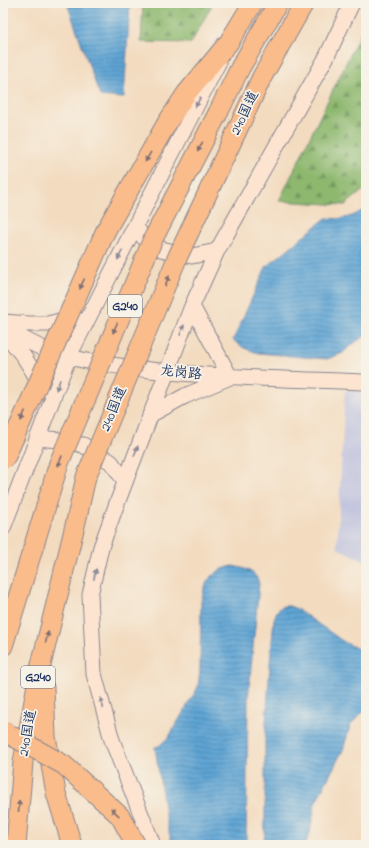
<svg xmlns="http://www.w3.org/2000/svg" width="369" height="848" font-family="'Indie Flower','LXGW WenKai TC',sans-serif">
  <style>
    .industrial { fill: #c0c2dd }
    .forest { fill: url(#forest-firs); stroke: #547466 }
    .water { fill: url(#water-rules); stroke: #3d6a99 }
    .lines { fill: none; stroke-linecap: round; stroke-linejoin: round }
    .secondary-casing { stroke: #87858e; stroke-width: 17 }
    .highway-casing { stroke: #87858e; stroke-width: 21 }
    .secondary { stroke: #fde4d1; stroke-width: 15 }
    .highway { stroke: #fabc8b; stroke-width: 19 }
    .highway-bridge-casing { stroke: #87858e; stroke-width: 21; stroke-linecap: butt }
    .highway-bridge { stroke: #fabc8b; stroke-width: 19 }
    .oneway { fill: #8c8a98 }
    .oneway2 { fill: #7f6e72 }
    .labels { text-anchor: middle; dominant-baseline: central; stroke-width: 3.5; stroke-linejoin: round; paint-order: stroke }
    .shield { fill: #f7f3e8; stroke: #5d6a87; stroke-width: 1 }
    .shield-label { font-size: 13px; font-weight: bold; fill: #1b2f5e }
    .street-label { font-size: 14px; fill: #1b2f5e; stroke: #f7f3e8 }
  </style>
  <defs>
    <pattern id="forest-firs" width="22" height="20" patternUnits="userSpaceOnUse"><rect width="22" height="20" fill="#8db86e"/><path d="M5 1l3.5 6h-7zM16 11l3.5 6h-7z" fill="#72965e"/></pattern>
    <pattern id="water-rules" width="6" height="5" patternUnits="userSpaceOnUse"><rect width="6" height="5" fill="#5fa4d4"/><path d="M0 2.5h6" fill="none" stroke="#4e86af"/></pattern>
  </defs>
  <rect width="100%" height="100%" fill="#f7f3e8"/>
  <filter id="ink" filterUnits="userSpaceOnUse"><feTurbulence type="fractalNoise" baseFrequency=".025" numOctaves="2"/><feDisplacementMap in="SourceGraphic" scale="8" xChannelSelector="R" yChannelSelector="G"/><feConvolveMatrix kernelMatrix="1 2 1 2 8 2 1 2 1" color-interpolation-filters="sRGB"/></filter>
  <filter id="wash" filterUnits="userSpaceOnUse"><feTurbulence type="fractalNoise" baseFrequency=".012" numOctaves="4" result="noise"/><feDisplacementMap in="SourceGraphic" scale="16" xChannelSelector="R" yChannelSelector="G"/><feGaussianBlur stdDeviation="0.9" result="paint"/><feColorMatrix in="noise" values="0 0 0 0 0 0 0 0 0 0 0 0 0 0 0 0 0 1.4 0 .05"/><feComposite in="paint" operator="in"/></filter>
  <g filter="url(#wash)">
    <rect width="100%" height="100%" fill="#f3dbbf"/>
    <path class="industrial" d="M345,390L366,391V561L337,548Z"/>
    <path class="forest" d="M143,3H213L191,43L141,42Z
      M366,22V188L345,205L279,201Z"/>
    <path class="water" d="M67,3H130L124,98L100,96Z
      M366,208V335L350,346L343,353L327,359L258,353L244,348L233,340L266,267L326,218C343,220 352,218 366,208Z
      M232,566C244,568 257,571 259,584L248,699L246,845H172L165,814L155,747L159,746L169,737L198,687L200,670L201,602L204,589L207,582L210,578L220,570Z
      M284,606H289L297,609L344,642L366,653V709L356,719L350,726L343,750L315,803L310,832L305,845H264L265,822V739L270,663L274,619L277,611L280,608Z"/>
  </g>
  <g filter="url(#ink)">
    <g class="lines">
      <g class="secondary-casing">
        <path id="secondary" d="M135,226L144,238L161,249L192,256L217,251
          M3,322L29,324H48L75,317
          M3,327C18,336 33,345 49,351C81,362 116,366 150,370C222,378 294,379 366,382
          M4,332L24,357L34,373L41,390
          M150,415L185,396L230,377L192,306
          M37,438L59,440L83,445L111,462L125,481
          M3,528L69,356L218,63
          M153,845L112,740L94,674L90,595L101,547L116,506L192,306L217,251L326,58L352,3"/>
      </g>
      <g class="highway-casing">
        <path id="highway" d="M218,113L240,68L278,3
          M241,122L262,77L304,3
          M167,123L186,94L229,42L253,3
          M3,646L46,506
          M44,688L46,737L56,793L72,845
          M16,845L23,762L39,673L78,513"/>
      </g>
      <use href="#secondary" class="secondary"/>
      <use href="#highway" class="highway"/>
      <g class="highway-bridge-casing">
        <path id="highway-bridge" d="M3,460L6,456L106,230L167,123
          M46,506L59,463L153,239L218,113
          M78,513L86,477L178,256L241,122
          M3,731L64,765L120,816L136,845"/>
      </g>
      <use href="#highway-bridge" class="highway-bridge"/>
    </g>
    <defs><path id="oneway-solid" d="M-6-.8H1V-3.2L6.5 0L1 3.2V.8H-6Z"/></defs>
    <g class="oneway">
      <use href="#oneway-solid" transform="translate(198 102) rotate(117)"/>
      <use href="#oneway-solid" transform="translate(120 255) rotate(117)"/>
      <use href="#oneway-solid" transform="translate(182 330) rotate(-69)"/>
      <use href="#oneway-solid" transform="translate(58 385) rotate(111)"/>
      <use href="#oneway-solid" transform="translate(136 451) rotate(-69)"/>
      <use href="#oneway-solid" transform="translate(95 574) rotate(-77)"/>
      <use href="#oneway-solid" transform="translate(102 703) rotate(-105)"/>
    </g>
    <g class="oneway2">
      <use href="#oneway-solid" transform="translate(200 147) rotate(117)"/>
      <use href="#oneway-solid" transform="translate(148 157) rotate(120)"/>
      <use href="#oneway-solid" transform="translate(167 281) rotate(-67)"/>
      <use href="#oneway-solid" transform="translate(82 284) rotate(114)"/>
      <use href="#oneway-solid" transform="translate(115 328) rotate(113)"/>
      <use href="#oneway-solid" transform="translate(23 416) rotate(114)"/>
      <use href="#oneway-solid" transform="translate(60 461) rotate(111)"/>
      <use href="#oneway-solid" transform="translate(47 637) rotate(-76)"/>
      <use href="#oneway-solid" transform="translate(19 806) rotate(-85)"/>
      <use href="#oneway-solid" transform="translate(115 812) rotate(-137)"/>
    </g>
  </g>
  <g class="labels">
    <g class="shield">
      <rect x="108" y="295" width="34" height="22" rx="3"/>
      <rect x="21" y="666" width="34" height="22" rx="3"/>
    </g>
    <g class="shield-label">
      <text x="125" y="306">G240</text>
      <text x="38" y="677">G240</text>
    </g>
    <g class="street-label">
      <text transform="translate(245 113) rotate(-65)">240国道</text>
      <text transform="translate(181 373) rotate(6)">龙岗路</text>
      <text transform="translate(114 409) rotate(-68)">240国道</text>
      <text transform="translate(28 733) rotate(-80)">240国道</text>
    </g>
  </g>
  <rect width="369" height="848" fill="none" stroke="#f7f3e8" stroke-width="16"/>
</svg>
